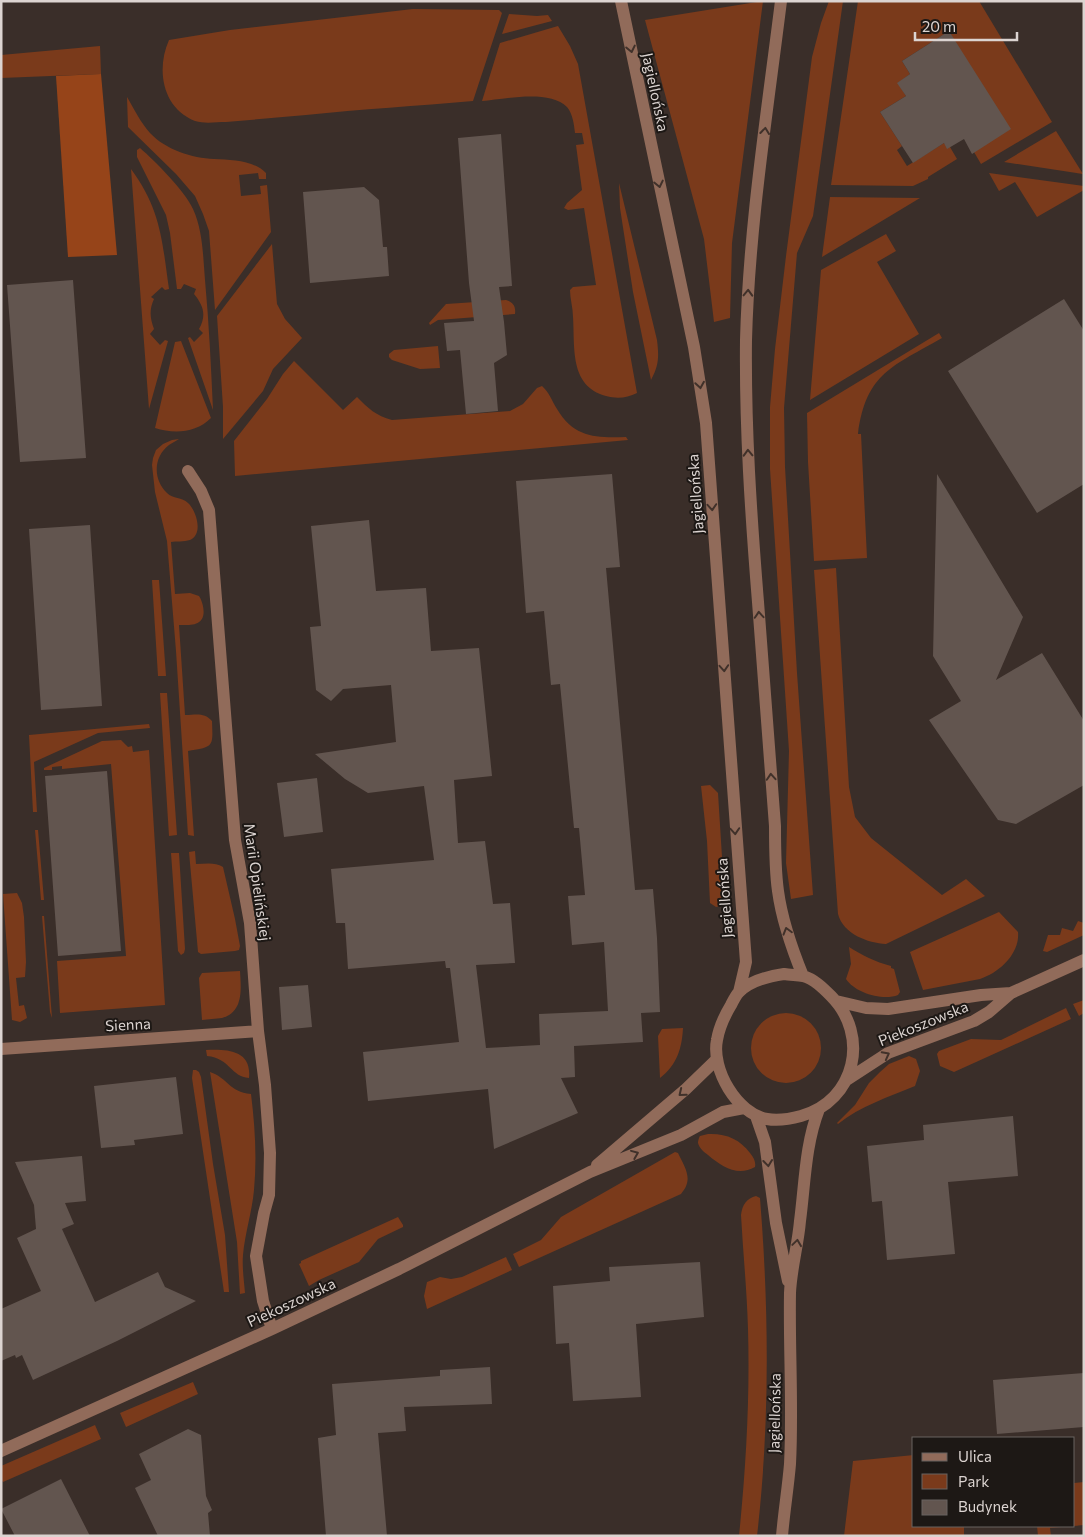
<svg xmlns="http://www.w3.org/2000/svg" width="1085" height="1537" font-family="Commissioner,sans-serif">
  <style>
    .green { fill: #7a3a1b }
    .forest { fill: #964419 }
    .building { fill: #62554f }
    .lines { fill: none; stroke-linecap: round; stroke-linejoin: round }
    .minor { stroke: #916b5a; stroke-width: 12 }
    .oneway { stroke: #40312a }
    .labels { text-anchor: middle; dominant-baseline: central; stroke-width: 4; stroke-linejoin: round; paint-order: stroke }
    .street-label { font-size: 15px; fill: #dcd4d1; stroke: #1d1815 }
  </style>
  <rect width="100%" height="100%" fill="#3a2e29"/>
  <path class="green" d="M763,1L732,243L730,318L714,322L704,239L645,20Z
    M829,1H843L813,216L797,253L784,408L785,467L797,673L813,895L791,899L786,863L789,751L770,469V407L775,349L786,256L812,57L821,23Z
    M858,1H979L1052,122L981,164L974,152L949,31L902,61L910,74L898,83L906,96L880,112L902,146L897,150L907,166L944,143L950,147L957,159L928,177V179L913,186L831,185Z
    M413,9L499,10L502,13L473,101C418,106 361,109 306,115C279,117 253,120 226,122C216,122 205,124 195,121C162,108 156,69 169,40L230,30Z
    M509,14L537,16L548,15L552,21L502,34Z
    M558,26L570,46L578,64L637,393C627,398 617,399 606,396C569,386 575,347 573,317C573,308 570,299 570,290L573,287L596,285L584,208L568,210L564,208L567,203L582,190L576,145L584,144L582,133H575C574,125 573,114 567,107C550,89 504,99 482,101L500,43Z
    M100,46L101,74L1,78V55Z
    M127,97C134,109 141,123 150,133C166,150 192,158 214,159C232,160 253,160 266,173V179H259L258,173L239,175L241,196L261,194L260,186L267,185L271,232L215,310L209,231L203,214L195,196L176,174L128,127Z
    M1056,131L1083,174L1004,162Z
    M140,148C155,161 185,191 193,209C203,231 203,256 205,280C209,323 211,367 213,410L188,338L190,337L194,342L203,333L199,329C207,315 203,305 194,294L196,289L184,284L181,289H177L170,233L166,215L137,157V150Z
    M131,169C161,210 162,240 169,289L165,290L162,287L151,297L154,299C149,310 150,318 154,329L150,334L160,345L165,340L168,341L149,409Z
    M989,173L1084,186V190L1037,217L1015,182L999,191Z
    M619,183L657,340C659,357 659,365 651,380L633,292L620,208Z
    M830,197L920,198L822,257Z
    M886,234L896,251L877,262L919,334L810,400L821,270Z
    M272,244L277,304L285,319L302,338L273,369L263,391L223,439V407L217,316Z
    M506,300C513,302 516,306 515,314L438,320L430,325L429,323L446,304Z
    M939,333L942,338C894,366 866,372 858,434H861L867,558L814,561L808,462L807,413Z
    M181,341L211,418C196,433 174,434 155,428L175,342Z
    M438,346L440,368L420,369L392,360L389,357V354L394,350Z
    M294,361L343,410L357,397C368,408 376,416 392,420L510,411L523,404L537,388L542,386C549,392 552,401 557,409C574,438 597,438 626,437L628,440L235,476L234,441L267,399L283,374Z
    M179,439C176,441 172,443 169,445C153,457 153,480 167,493C173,499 182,497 188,503C196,510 204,534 190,540C184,542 176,541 171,542L175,594L190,593L199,596C203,602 207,617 199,622C194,626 184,625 179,625L185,715C196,715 204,712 212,721C213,747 214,747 188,751L194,836L188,835L176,651L167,541L155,492L152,465L153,458L156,450L163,444L172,440Z
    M836,568L849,787L855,817L871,838L942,895L966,879L985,896L886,944C868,943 843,934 838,914L814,570Z
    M152,580H159L166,676H158Z
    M160,693H167L177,835L169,836Z
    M149,724L150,728L98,733L34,762L37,812H33L29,735Z
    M121,740L128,747L132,746L133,752L149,750L165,1005L60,1013L57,961L126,956L111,764L62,769V766L52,767V770H44V768L102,741Z
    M710,785L718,793L725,905L716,907L710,903L707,841L701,786Z
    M35,830H38L44,900H41Z
    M195,851L196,864C206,864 215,862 223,867L235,919L240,946L239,950L235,951L201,954L198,952L189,852Z
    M171,853H179L185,949L184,953L181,955L178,951Z
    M17,893L22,903L24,917L26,962L25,977L16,978L19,1006L24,1005L27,1018L20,1022L12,1020L3,894Z
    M999,912L1018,932C1020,954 999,973 980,979L923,990L910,952Z
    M42,916H44L52,1018L50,1012Z
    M1078,921L1084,923V935L1047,952L1043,951L1048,935H1060L1062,928L1073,931Z
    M849,947C862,955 875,962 891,966V968L894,969L900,992L898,995C883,1001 855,993 846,979L851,964Z
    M240,971C241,988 244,1012 222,1018C216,1019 208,1019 202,1020L199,978L202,973Z
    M1084,1000V1013L1079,1016L1073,1004Z
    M1066,1008L1071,1019L954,1072L940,1066L937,1054L939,1051L971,1039L1001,1040Z
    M751 1048a35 35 0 1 1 70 0a35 35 0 1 1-70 0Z
    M683,1028C682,1048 677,1065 660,1078L658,1036L662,1029Z
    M206,1050C227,1049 252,1050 249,1078C231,1077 230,1058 207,1056Z
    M909,1056L916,1059L920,1071L915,1086C889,1097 860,1106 838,1124L837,1123L855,1105L869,1083L880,1072L889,1064Z
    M193,1070H196L199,1072L201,1077L213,1164L225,1235L229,1292H224L192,1078Z
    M210,1072C228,1078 229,1092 251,1094C255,1126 257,1158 254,1190C252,1212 245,1233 243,1255C242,1268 244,1280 245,1293L240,1294L237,1242Z
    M708,1134C725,1133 740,1139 750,1153C754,1158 756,1162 755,1167C738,1177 722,1167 708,1155C705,1153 699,1148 698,1143C698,1141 699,1137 700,1136Z
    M675,1152L678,1153C685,1168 694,1179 681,1194L519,1267L513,1254L541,1240L561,1217Z
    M756,1196L760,1198C769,1310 770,1424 757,1536H739C746,1467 750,1398 748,1329C747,1291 743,1253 741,1215C742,1205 747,1198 756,1196Z
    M398,1217L403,1225V1227L378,1239L359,1262L319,1280L309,1286L299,1264L301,1263V1261Z
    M506,1257L512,1270L427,1309L424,1296L427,1282L440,1277L451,1279L462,1277Z
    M193,1382L198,1394L126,1427L120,1413Z
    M95,1425L101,1439L3,1482L1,1479V1466Z
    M914,1455V1526H964V1536H844L853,1461Z
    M1084,1482V1525L1050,1528L1051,1536H1038L1037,1526H1074V1483Z"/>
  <path class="forest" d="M101,74L117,255L68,257L56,76Z"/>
  <path class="building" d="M949,31L1011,129L972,154L964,139L947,149L944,143L913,163L880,112L906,96L897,83L910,74L902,61Z
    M501,134L512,286L499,287L504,322L507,355L494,363L498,411L466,414L460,350L447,351L444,323L474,321L469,283L458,138Z
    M364,187L379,200L383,247H387L389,276L310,283L303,192Z
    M73,280L86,458L20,462L7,285Z
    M1064,299L1084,331V484L1037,513L948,371Z
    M612,474L620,567L606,568L635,890L653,889L657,938L660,1012L641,1013L643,1042L574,1046L575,1077L561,1078L578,1113L494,1149L488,1089L368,1101L363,1052L459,1042L450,968H446L445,961L348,969L345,923H336L331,869L434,860L424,786L368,793L345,779L315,754L396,742L391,685L343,689L331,701L316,690L310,627L321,626L311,526L369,520L376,591L426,588L431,651L479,648L492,776L454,780L458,843L485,841L493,904L510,903L515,963L476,965L486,1048L540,1045L539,1014L608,1011L604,942L572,945L568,896L585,895L579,828H574L560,684L551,685L544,611L526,613L516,481Z
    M937,474L1023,617L996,680L1042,653L1084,721V785L1016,824L998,820L929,720L961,701L933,656Z
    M90,525L102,706L41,710L29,529Z
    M107,771L121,951L58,956L45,776Z
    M317,778L323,832L284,837L277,783Z
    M308,985L312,1027L282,1030L279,987Z
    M176,1077L183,1134L134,1140L135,1145L101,1148L94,1086Z
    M1013,1116L1018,1176L948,1182L955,1254L887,1260L882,1201L872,1202L867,1146L924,1140L923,1125Z
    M82,1156L86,1201L65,1203L74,1224L62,1229L95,1302L158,1272L165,1287L196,1301L117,1341L33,1380L22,1355L16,1358L15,1355L1,1361V1309L41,1291L17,1238L36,1229L34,1205L15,1162Z
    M700,1262L704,1317L636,1324L641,1397L573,1401L569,1343L556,1344L553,1286L610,1281L609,1267Z
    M490,1367L492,1404L404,1407L406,1431L378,1433L387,1536H326L318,1438L336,1435L332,1384L440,1376V1370Z
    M1084,1373V1427L997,1434L993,1380Z
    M188,1429L201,1435L206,1496L212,1510L208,1513L210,1536H158L135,1488L151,1480L139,1454Z
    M61,1479L90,1536H15L1,1509Z"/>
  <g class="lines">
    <path class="minor" d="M621,1L694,347L706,423L746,962L739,992
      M781,1C767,114 749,227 746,340C745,428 751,515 758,602C764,676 769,751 775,826C775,848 775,870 778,891C782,921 792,949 803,976
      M188,471L201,491L209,510L235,840L250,923L258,1031L265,1085L270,1153L269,1195L264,1213L256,1256L263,1301L272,1329
      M784,974C790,975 797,975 803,976C814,979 823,988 831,996C870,1035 856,1101 801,1116C790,1119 778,1121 767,1119C737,1114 711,1069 717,1040C719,1028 725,1015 731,1005C733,1001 736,995 739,992C750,981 770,976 784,974Z
      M836,1001L866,1008L888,1009L981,995L1011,993
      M1,1049L258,1031
      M845,1081L888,1053L974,1021L989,1012L1011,993L1084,960
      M756,1116L765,1142L776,1223L788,1281
      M597,1165L686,1089L717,1059
      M1,1451L272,1329L399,1269L590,1172L681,1135L723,1112L744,1108
      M782,1536C784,1512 788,1488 790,1464C793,1407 789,1350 790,1293C791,1269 798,1245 800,1221C805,1183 805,1145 819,1109"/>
  </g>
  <defs><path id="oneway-chevron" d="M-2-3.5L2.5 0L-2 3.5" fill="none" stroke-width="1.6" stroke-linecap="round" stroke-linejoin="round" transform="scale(1.25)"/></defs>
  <g class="oneway">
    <use href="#oneway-chevron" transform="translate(631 49) rotate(78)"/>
    <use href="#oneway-chevron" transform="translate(765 131) rotate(-83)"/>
    <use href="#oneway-chevron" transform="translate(659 184) rotate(78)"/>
    <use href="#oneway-chevron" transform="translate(748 293) rotate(-88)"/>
    <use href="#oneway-chevron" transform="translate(700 385) rotate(81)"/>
    <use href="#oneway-chevron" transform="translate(748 453) rotate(-92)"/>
    <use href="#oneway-chevron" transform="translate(712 507) rotate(86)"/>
    <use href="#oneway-chevron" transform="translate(759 615) rotate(-94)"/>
    <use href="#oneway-chevron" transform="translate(724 668) rotate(86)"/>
    <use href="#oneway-chevron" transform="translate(771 777) rotate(-94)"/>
    <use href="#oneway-chevron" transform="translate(735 831) rotate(86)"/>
    <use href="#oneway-chevron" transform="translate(787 931) rotate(-106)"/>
    <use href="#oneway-chevron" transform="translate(886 1055) rotate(-28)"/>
    <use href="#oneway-chevron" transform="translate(682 1093) rotate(141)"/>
    <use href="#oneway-chevron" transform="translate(635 1154) rotate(-22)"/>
    <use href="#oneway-chevron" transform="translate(768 1163) rotate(83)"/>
    <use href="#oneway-chevron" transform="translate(797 1243) rotate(-82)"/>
  </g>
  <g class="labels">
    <g class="street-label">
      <text transform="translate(656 92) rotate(78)">Jagiellońska</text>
      <text transform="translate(695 494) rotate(-94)">Jagiellońska</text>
      <text transform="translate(258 882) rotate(82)">Marii Opielińskiej</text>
      <text transform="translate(724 898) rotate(-94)">Jagiellońska</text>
      <text transform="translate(923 1023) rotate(-22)">Piekoszowska</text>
      <text transform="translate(128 1024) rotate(-3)">Sienna</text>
      <text transform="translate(291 1302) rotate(-25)">Piekoszowska</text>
      <text transform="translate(774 1413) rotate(-89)">Jagiellońska</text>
    </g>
  </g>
  <rect width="1085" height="1537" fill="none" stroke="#dcd4d1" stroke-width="5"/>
  <rect x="912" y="1437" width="162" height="90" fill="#1d1815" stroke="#696360"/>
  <rect x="922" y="1453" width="25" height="8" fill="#916b5a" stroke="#696360"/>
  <text x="958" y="1462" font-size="15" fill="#dcd4d1">Ulica</text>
  <rect x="922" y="1474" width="25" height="15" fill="#7a3a1b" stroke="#696360"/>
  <text x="958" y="1487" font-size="15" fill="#dcd4d1">Park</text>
  <rect x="922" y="1500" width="25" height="15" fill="#62554f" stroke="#696360"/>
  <text x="958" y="1512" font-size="15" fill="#dcd4d1">Budynek</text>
  <path d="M915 32v8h102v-8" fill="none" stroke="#dcd4d1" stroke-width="2.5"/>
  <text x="922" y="32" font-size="15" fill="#dcd4d1" stroke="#1d1815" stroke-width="4" paint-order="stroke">20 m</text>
</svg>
